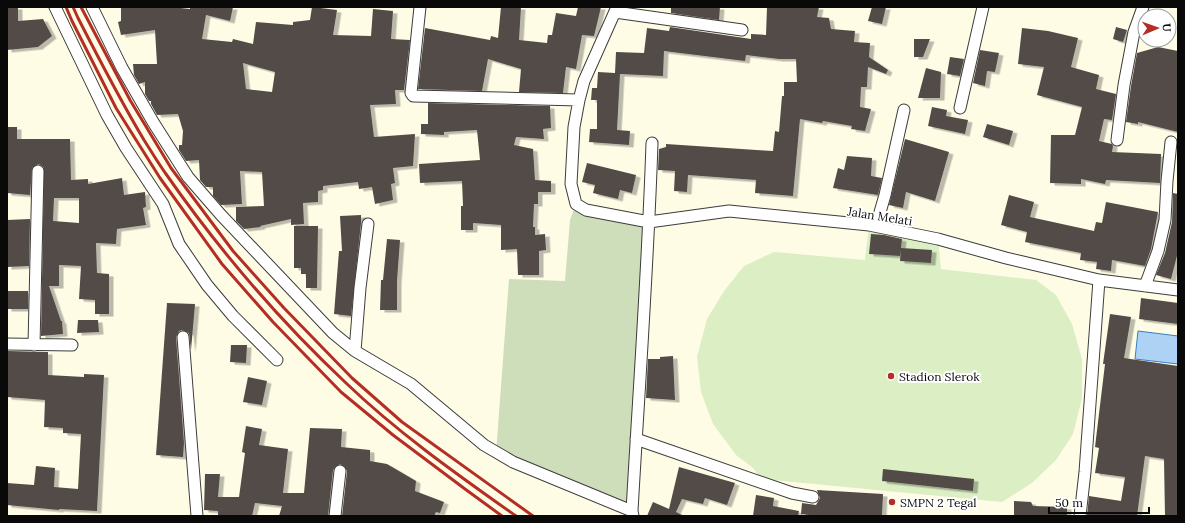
<svg xmlns="http://www.w3.org/2000/svg" width="1185" height="523" font-family="Lora,serif">
  <style>
    .cemetery { fill: #cedeba }
    .pitch { fill: #dbeec4 }
    .water { fill: #add2f4; stroke: #367fc9 }
    .building { fill: #524c46; fill-rule: evenodd; filter: url(#shadow) }
    .lines { fill: none; stroke-linecap: round; stroke-linejoin: round }
    .minor-casing { stroke: #3c3c3c; stroke-width: 13 }
    .minor { stroke: #fff; stroke-width: 11 }
    .rail { stroke: #b52e26; stroke-width: 3 }
    .poi-dot { fill: #b52e26; stroke: #fff; stroke-width: 1.5 }
    .labels { text-anchor: middle; dominant-baseline: central; stroke-width: 4; stroke-linejoin: round; paint-order: stroke }
    .street-label { font-size: 12px; fill: #090909; stroke: #fff }
    .poi-label { font-size: 12px; fill: #090909; stroke: #fff; text-anchor: start }
  </style>
  <defs>
    <filter id="shadow"><feDropShadow dx="4.5" dy="2.5" stdDeviation="0" flood-color="#0004"/></filter>
  </defs>
  <rect width="100%" height="100%" fill="#fffce6"/>
  <path class="cemetery" d="M576,204L649,222L632,511L496,453L509,279L565,281L570,220Z"/>
  <path class="pitch" d="M869,225L938,239L941,269L1036,280L1056,295L1072,324L1082,359V398L1073,434L1056,460L1032,483L1002,502L761,479L753,468L736,455L713,424L701,392L697,357L707,319L724,291L744,266L774,252L865,260Z"/>
  <path class="water" d="M1138,331L1178,336V364L1135,359Z"/>
  <path class="building" d="M7,7H18V21L43,19L52,36L38,47L7,50Z
    M171,7L190,9V7H233L230,21L206,15L202,39L232,42L233,39L253,44L256,22L293,25V22L310,20L312,7L337,10L333,35L371,36L373,9L393,11L391,39L410,40L404,90H395L396,104L370,105L374,137L415,134L413,166L393,168L395,183L391,184L393,200L375,204L372,187L359,189L358,182L323,186V190L318,191V202L303,203L304,224L291,225V219L260,226L261,227L244,229L236,221V207L264,206L262,172L240,171L242,204L221,205L213,196V187H206L200,180L199,160L186,161L179,150V145H182L183,131L178,114L157,115L151,104V101H149L145,94V82L139,84L134,75L133,64H157L155,30L121,35L118,22L121,21V8ZM243,63L275,72L272,92L246,89Z
    M501,7H521L519,40L547,43L548,35H552L556,13L576,16L578,7H601L594,36L582,35L576,69L566,67L563,93L519,92L521,69L488,59L482,91L418,89L425,28L490,40L491,36L498,38Z
    M671,7H720L719,20L671,13Z
    M767,7H819L817,17L829,18L831,29L855,31L854,42L870,43L869,57L888,70L886,74L868,67L867,87H861L860,107L871,109L865,131L851,129L852,126L823,121L822,123L800,119L793,196L755,193L756,180L688,175L687,192L674,191L675,171L658,170L659,149L666,147V144L773,151L775,131L779,132L782,96H784V82H797L796,59H779L746,55L745,61L664,51L663,76L620,74L617,130L630,131L629,145L589,142L590,129H597V100H591L592,88H597L598,72L615,73L616,52L644,53L647,28L669,31L670,27L751,39V34L766,35Z
    M872,7H886L882,24L868,21Z
    M1116,27L1127,30L1123,42L1113,39Z
    M1022,28L1048,31L1078,38L1071,67L1099,75L1096,89L1116,94L1112,120L1104,119L1099,141L1112,144L1113,146L1112,152L1161,154L1160,183L1106,180L1105,184L1081,179V184L1050,183L1051,135H1075L1082,107L1037,95L1044,67L1018,64Z
    M914,39H930L923,57H914Z
    M1158,47L1178,51V132L1138,122V124L1126,122L1131,86L1137,53Z
    M980,50L999,53L995,72L987,71L985,86L973,83Z
    M950,57L964,59L960,76L947,74Z
    M926,68L941,72L940,98H918Z
    M428,103L550,106L551,128L543,129L544,139L516,137L514,145L533,149L535,180L551,181V192H538V204H534L533,227H535V235L545,234L546,250L539,251V275H518L517,249L501,250V225L473,223V230H461V206H463L462,181L420,183L419,164L480,160L477,130L444,132V135L421,134V124H428Z
    M932,107L947,110L946,116L968,120L965,134L928,126Z
    M987,124L1013,131L1009,145L983,137Z
    M7,127H17V139H70L71,180L88,179V184L122,178L124,195L145,192L146,207L143,208L146,225L117,229L116,244L96,243L97,273L109,274V314H95V300L79,299L81,266L59,265V286H49L61,321H62L63,334L41,336L44,168L41,165L38,164L32,168L30,195L7,193ZM54,198H79V223L53,221Z
    M905,139L949,152L935,201L906,192L903,208L889,205Z
    M847,156L872,158L871,176L882,178L878,195L833,188L838,168L844,170Z
    M587,163L636,175L632,193L620,190L618,199L593,193L595,185L582,182Z
    M1173,193L1178,194V252L1171,279L1156,275L1165,253L1172,222Z
    M1009,195L1034,202L1030,217L1094,231L1096,222L1102,223L1106,202L1158,212L1151,249L1145,266L1112,260L1111,271L1096,269L1097,262L1080,260L1081,253L1025,242L1027,232L1001,225Z
    M361,215V223L351,316L334,314L339,251H342L340,216Z
    M30,219L29,266L7,267V220Z
    M294,226H318L317,288H306V274H301V268H294Z
    M871,234L884,235L902,239L901,248L932,250L931,263L900,261L901,250V256L869,254Z
    M387,239L400,240L397,281V310H380L381,280H383Z
    M7,291H28V309H7Z
    M1141,298L1178,303V324L1139,319Z
    M167,303L195,304L191,350L189,333L182,330L179,331L176,337L184,443L183,457L156,455Z
    M1110,314L1131,317L1124,358L1178,366V516H1165L1164,459L1145,456L1137,516H1087L1089,496L1121,501L1125,477L1095,473L1099,448L1095,447L1105,364H1103Z
    M78,320H98L99,332L77,333Z
    M231,345H247L246,363L230,362Z
    M8,351L48,352V375L84,377V374L104,375L97,511L59,509V510L7,505V483L34,485L36,466L55,468L54,487L78,489L81,434L63,433V428L44,427L45,400L7,397Z
    M673,356L675,400L646,398L648,359H660V357Z
    M248,377L267,381L262,405L243,402Z
    M246,426L262,429L259,445L288,449L283,493H304L310,428L342,429L341,447L370,450V461L387,464L416,481L415,491L444,502L440,513L436,512L434,516H342L347,471L344,466L340,464L335,467L333,470L328,516H279L282,506L255,503L252,516H218V511L204,510L205,474H220L218,497H239L245,453L242,452Z
    M679,467L735,483L727,505L705,498L703,504L682,499L676,512L684,516H647L653,502L669,509Z
    M883,469L974,479L973,491L882,481Z
    M817,490L883,494L882,516H816L801,514L802,503L816,505L820,498Z
    M756,495L774,498L773,506L799,511L798,516H753Z
    M1014,501L1031,502L1033,506L1067,507V516H1014Z"/>
  <g class="lines">
    <g class="minor-casing">
      <path id="minor" d="M55,7L107,115L126,148L163,204L179,244L207,285L233,316L277,360
        M92,7L122,68L153,122L188,177L221,215L333,333L355,351L411,384L484,445L513,462L632,511
        M420,7L411,93L413,96L579,100
        M617,7L584,81L579,100L574,127L571,184L576,204L586,210L649,222L729,211L869,225L938,239L1006,258L1099,280L1178,290
        M615,12L742,30
        M960,108L983,7
        M1117,140L1124,85L1134,32L1143,7
        M876,226L885,195L904,110
        M1145,286L1158,251L1165,220L1167,181L1171,142
        M183,337L197,516
        M7,344L72,345
        M34,345L38,171
        M355,351L360,288L368,224
        M636,439L792,493L813,497
        M335,516L340,471
        M633,516L632,511C639,388 648,266 652,143
        M1080,516L1085,472L1099,280"/>
    </g>
    <use href="#minor" class="minor"/>
    <path class="rail" d="M66,7L72,21L116,108L160,178L222,264L273,322L341,392L393,435L465,489L502,516
      M73,7L78,18C99,59 120,100 144,140C151,151 158,163 166,174C219,250 279,320 346,383C398,433 458,475 516,516
      M81,7L130,100L171,168L233,251L284,308L352,378L402,422L533,516"/>
  </g>
  <g class="poi-dot">
    <circle cx="891" cy="376" r="4"/>
    <circle cx="892" cy="502" r="4"/>
  </g>
  <g class="labels">
    <g class="street-label">
      <text transform="translate(880 216) rotate(9)">Jalan Melati</text>
    </g>
    <g class="poi-label">
      <text x="899" y="376">Stadion Slerok</text>
      <text x="900" y="502">SMPN 2 Tegal</text>
    </g>
  </g>
  <rect width="1185" height="523" fill="none" stroke="#090909" stroke-width="16"/>
  <g transform="translate(1157 28) rotate(88)"><circle r="19" fill="#ffffff" stroke="#9d9d9d"/>
  <path d="M0-3L7 15L0 10L-7 15Z" fill="#b52e26"/>
  <text y="-6" font-size="11" font-weight="bold" text-anchor="middle" fill="#090909">U</text>
  </g>
  <path d="M1049 507v6h100v-6" fill="none" stroke="#090909" stroke-width="2"/>
  <text x="1055" y="507" font-size="12" fill="#090909" stroke="#ffffff" stroke-width="3" paint-order="stroke">50 m</text>
</svg>
